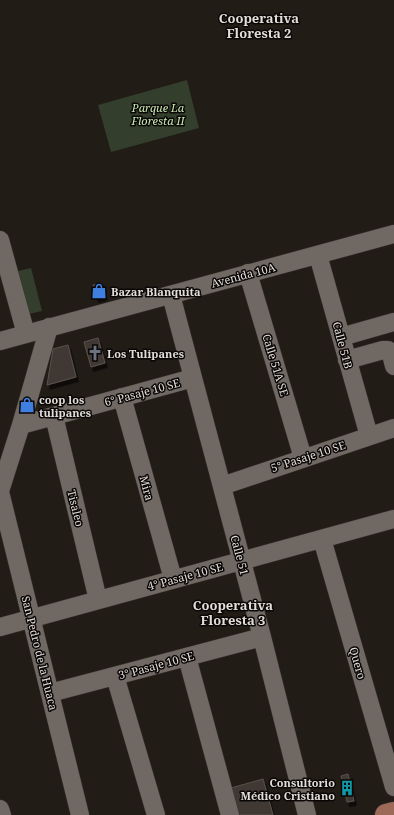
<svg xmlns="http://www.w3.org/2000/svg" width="394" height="815" font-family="'Noto Serif',serif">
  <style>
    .green { fill: #333e2c }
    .building { fill: #3f3833; stroke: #59524d; filter: url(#shadow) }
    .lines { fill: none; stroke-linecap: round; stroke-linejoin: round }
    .minor-casing { stroke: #3b3633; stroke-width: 19 }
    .major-casing { stroke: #3b3633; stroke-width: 23 }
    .minor { stroke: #706863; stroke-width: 18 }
    .major { stroke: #9d6958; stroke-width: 22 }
    .labels { text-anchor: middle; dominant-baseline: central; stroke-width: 3; stroke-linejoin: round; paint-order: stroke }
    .park-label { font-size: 11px; font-style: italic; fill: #cbebb5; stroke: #0a0706 }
    .street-label { font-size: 11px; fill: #e2deda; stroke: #0a0706 }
    .poi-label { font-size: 11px; font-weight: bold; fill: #e2deda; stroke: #0a0706; text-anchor: start }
    .quarter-label { font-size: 13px; font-weight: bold; fill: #e2deda; stroke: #0a0706 }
  </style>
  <defs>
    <filter id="shadow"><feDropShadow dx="2.5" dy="4.5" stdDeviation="0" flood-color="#0009"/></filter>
  </defs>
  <rect width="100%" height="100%" fill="#221c17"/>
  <path class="green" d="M187,80L199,128L111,152L98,105Z
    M31,268L42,311L29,314L18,271Z"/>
  <path class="building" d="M101,283L104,296L96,298L93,285Z
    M98,338L105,363L91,367L84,342Z
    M68,345L76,377L47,385L53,349Z
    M348,774L354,801L347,802L341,776Z
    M263,779L273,815H238L231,788Z"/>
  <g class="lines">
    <g class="minor-casing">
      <path id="minor" d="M0,240L26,334
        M318,255L369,436
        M248,273L303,458
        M171,295L262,637L307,815
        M341,337L394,322
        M0,341L394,234
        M347,360L383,350H388L391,354L394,366
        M122,397L173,579
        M54,416L98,600
        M21,425L193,378
        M222,486L394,428
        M0,491L21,425L49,327
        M0,492L80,815
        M322,539L394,787
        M0,627L394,519
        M187,657L230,815
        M115,676L156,815
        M50,693L262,637
        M0,809L2,815"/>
    </g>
    <g class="major-casing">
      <path id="major" d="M386,815L394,813"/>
    </g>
    <use href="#minor" class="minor"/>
    <use href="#major" class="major"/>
  </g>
  <defs>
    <g id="shop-bare" transform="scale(1.2)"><path d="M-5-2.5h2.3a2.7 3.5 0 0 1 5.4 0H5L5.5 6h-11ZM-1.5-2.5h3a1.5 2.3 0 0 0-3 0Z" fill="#3f7fe0" stroke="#0a0706" stroke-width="2.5" paint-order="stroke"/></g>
    <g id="church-bare" transform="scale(1.2)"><path d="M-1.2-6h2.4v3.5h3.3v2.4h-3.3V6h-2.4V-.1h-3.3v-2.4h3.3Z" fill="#6b7280" stroke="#0a0706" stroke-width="2.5" paint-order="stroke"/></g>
    <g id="building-bare" transform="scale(1.2)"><path d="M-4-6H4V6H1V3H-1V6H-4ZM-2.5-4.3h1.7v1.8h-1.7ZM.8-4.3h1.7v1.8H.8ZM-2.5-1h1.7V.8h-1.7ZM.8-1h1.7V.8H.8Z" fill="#0f9aa8" stroke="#0a0706" stroke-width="2.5" paint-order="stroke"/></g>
  </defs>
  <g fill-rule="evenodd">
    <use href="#shop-bare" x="99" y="291"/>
    <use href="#church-bare" x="95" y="353"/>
    <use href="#shop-bare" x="27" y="405"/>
    <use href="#building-bare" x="347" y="788"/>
  </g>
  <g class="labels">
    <g class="park-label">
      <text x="158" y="107">Parque La<tspan x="158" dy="13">Floresta II</tspan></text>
    </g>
    <g class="street-label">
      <text transform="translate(243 275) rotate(-15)">Avenida 10A</text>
      <text transform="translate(343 345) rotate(75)">Calle 51B</text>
      <text transform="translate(276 365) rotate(73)">Calle 51A SE</text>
      <text transform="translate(142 392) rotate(-15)">6° Pasaje 10 SE</text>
      <text transform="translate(308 456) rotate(-18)">5° Pasaje 10 SE</text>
      <text transform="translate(147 488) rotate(75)">Mira</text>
      <text transform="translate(76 508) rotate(76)">Tisaleo</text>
      <text transform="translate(240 555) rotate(75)">Calle 51</text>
      <text transform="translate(185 576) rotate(-15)">4° Pasaje 10 SE</text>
      <text transform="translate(40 653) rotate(76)">San Pedro de la Huaca</text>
      <text transform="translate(358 663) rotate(74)">Quero</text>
      <text transform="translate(156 665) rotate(-15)">3° Pasaje 10 SE</text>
    </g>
    <g class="poi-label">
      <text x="111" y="291">Bazar Blanquita</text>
      <text x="107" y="353">Los Tulipanes</text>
      <text x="39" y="399">coop los<tspan x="39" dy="13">tulipanes</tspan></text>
      <text x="335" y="782" text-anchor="end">Consultorio<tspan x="335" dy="13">Médico Cristiano</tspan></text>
    </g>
    <g class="quarter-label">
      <text x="259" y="18">Cooperativa<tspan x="259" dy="15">Floresta 2</tspan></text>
      <text x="233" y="605">Cooperativa<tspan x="233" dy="15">Floresta 3</tspan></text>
    </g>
  </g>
</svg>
